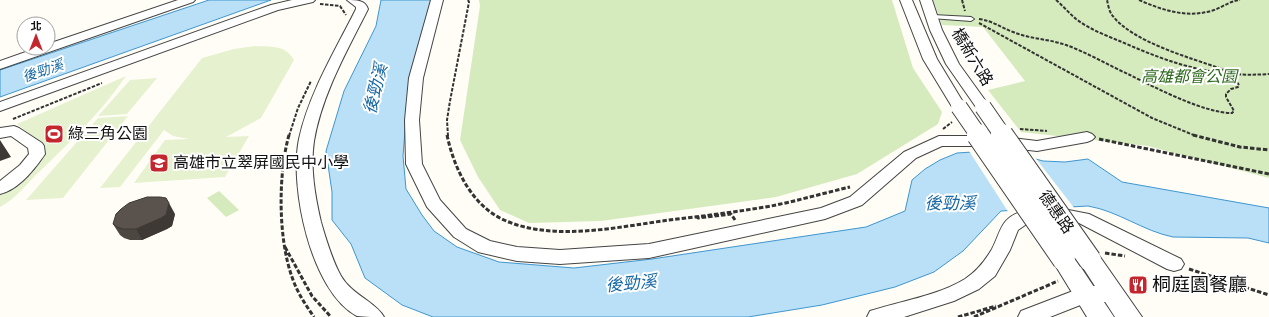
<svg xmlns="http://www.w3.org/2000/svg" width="1269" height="317" font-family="Spectral,'Noto Sans TC',serif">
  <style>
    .green { fill: #d5ebbd }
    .pitch { fill: #e6f2cf }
    .water { fill: #b9e0f7; stroke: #3f96cf }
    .pier { fill: #fffdf5 }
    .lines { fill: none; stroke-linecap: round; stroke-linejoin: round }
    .service-casing { stroke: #444; stroke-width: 2 }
    .minor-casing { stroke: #444; stroke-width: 2 }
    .tertiary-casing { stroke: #444; stroke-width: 2 }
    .path-far1 { stroke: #333; stroke-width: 2; stroke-dasharray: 3.5 1.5; stroke-linecap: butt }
    .path { stroke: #333; stroke-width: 3; stroke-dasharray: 4.5 2; stroke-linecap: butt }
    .service { fill: #fff; fill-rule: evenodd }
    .minor { fill: #fff; fill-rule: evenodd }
    .tertiary { fill: #fff; fill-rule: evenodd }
    .tertiary-bridge-far1-casing { stroke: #444; stroke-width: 18; stroke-linecap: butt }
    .tertiary-bridge-casing { stroke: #444; stroke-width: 24; stroke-linecap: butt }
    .tertiary-bridge-far1 { stroke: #fff; stroke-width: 16 }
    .tertiary-bridge { stroke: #fff; stroke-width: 22 }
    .wall { fill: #4d4742 }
    .shaded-wall { fill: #3f3936 }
    .building { fill: #5a524d; stroke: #3f3936 }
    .labels { text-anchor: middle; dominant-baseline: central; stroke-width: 4; stroke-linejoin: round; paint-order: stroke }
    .far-water-label { font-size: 14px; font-style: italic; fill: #1768a6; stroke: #fff }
    .street-label { font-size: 16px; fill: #111; stroke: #fff }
    .park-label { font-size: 16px; font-style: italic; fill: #2f6b1f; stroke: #fff }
    .poi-label { font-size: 16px; fill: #111; stroke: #fff; text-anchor: start }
    .water-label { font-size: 17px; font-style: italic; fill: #1768a6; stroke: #fff }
    .near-poi-label { font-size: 19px; fill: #111; stroke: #fff; text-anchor: start }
  </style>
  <rect width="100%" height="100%" fill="#fffdf5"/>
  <path class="green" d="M479,0H892L913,68L942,112L938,124L857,174L776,197L601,221L529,223L500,210L478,177L460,140L480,6Z
    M933,0H1269V178L1148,146L1021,132L988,90L1025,81L983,27L942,25Z
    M219,191L239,210L226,217L207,198Z"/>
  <path class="pitch" d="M254,46C270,47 285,44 294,60L261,118L226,137L249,136L225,177L134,183L165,140L189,139L173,136L164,130L120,187L100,188L202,58L234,49Z
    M126,76C101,113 69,143 37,174C26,185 14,200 0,207V190L43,145L17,124Z
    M157,78L127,114L98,116L130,80Z
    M128,116L63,198L26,200L98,118Z"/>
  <path class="water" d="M209,0H271L0,97V70Z
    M381,0H434L408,93L403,156L406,189L422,215L434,231L457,247L499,262L574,268L652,259L866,227L905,211L912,180L925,169L940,160L957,153L988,151L1018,154L1043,161L1065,162L1088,159L1122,182L1269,208V243L1248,238L1173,237C1143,231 1118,211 1088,206L1001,211L963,251L934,272L895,287L822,305L748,317H433L402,305L365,278L351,244L332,220V192L326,151L344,91L376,26Z"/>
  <path class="pier" d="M988,149L1019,152L1034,156L1075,209L1009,213L969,151Z"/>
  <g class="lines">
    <g class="service-casing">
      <path id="service" d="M933,15L971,17L974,19L971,21L931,18V16Z"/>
    </g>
    <g class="minor-casing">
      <path id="minor" d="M178,0H195L193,2L0,69V61L37,48H48V44Z
        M292,0H315L313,2L278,10L0,111V102L271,5Z
        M347,0C357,0 365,0 368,9C347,51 322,94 314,141C310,168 315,196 321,222C326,239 332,260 341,276C351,294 377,303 384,317C377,317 364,317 357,316C311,292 289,187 299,139C309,93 335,51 356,9V7Z
        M431,0H443L423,78L419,120L422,164L440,200L466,229L490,241L517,247L560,250L649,244L821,208L850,197L904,152L939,136H993L1037,141L1087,132L1092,134L1095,137L1092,140L1087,142L1037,151L993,146H942L916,158L862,205L825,219L649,258L560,264L517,261L478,252L454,237L427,207L406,164L405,120L409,78Z
        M900,0H912L937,59L966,107L964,110L959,111L954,110L923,59Z
        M920,0H932L942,30L959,64L990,107L988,110L983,111L978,110L946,64L930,30Z
        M14,126L19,128L42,143L44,146L45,154C35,169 18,190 0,194V181L20,165L29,154L28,148L11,136L0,138V128Z
        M1053,207L1089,214L1181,259L1184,264L1181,269L1174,271L1167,269L1079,223L1053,219L1031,221L1018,230L1010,250L995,276L979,289L954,301L904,317H867L870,311C901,301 937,296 965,279C977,271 985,261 992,249C1001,232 1000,218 1023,211C1032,207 1043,208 1053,207Z
        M1086,286H1113L1120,289L1123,294L1120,299L1113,302H1088L1050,317H1018L1021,311Z"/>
    </g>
    <g class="tertiary-casing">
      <path id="tertiary" d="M1064,251L1072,254L1114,317H1087L1052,260L1056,254Z
        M1090,251L1098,254L1142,317H1115L1078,260L1082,254Z"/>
    </g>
    <path class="path-far1" d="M962,0L965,11
      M1056,0C1063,6 1069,13 1076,19C1089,29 1107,36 1122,42C1172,64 1214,78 1269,74
      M1139,0C1162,10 1186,18 1211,11C1222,8 1229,1 1240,0
      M320,4L340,6L346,15
      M979,19C993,21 1000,27 1013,32C1030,39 1049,39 1066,45C1086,52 1110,66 1130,75C1156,88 1204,113 1232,113L1234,111L1226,97V94L1231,89L1238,87L1239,85L1232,75L1222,69C1191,58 1132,42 1112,15C1109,11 1108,4 1107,0
      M979,23L1152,118L1196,136
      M13,119L102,83
      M943,129L952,122
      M1020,129L1047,131
      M289,136L298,108L311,81
      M448,136L447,120L450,101L469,2L468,0"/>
    <path class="path" d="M289,135C278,174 278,238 292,277C297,292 305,304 314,317
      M447,135C454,168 471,205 504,220C553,242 618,227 669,220C703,216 737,212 771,206C797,201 824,193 850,187
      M1193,135L1240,147L1269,150
      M1099,139L1269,174
      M696,216L698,218L731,214L735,220
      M285,247L312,296L331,317
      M1105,253L1125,256
      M1189,269L1269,295
      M958,317L996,306
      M974,317L1058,281"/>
    <use href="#service" class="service"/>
    <use href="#minor" class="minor"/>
    <use href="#tertiary" class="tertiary"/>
    <g class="tertiary-bridge-far1-casing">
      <path id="tertiary-bridge-far1" d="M959,107L979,136
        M983,107L1003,136"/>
    </g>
    <g class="tertiary-bridge-casing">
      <path id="tertiary-bridge" d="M978,135L1064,260
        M1002,135L1090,260"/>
    </g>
    <use href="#tertiary-bridge-far1" class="tertiary-bridge-far1"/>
    <use href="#tertiary-bridge" class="tertiary-bridge"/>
  </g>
  <path class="wall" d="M175,214L172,226L167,229L142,240H130L124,238L120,235L113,224Z"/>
  <path class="shaded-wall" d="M0,140L11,157L0,161Z
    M169,203L175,214L172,226L167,229L142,240L136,229Z"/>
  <path class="building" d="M147,197H160L166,198L169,203L166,215L161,218L136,229H123L117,227L113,224L116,214L121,209L129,203Z"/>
  <defs>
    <g id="stadium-square" transform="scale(1)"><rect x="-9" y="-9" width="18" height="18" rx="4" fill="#c4262e" stroke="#fff"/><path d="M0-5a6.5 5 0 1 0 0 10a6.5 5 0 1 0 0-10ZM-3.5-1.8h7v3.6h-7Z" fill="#fff"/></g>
    <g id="school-square" transform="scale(1)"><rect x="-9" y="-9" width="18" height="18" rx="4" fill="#c4262e" stroke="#fff"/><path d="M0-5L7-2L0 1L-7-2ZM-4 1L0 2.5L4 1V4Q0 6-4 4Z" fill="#fff"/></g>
    <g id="restaurant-square" transform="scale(1)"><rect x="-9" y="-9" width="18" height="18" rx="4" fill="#c4262e" stroke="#fff"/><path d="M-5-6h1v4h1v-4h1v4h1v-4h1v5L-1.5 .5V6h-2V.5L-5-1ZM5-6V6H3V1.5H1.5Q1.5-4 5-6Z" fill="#fff"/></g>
  </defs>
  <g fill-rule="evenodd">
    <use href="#stadium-square" x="54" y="134"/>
    <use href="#school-square" x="159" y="163"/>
    <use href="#restaurant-square" x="1138" y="285"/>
  </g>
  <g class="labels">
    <g class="far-water-label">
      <text transform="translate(43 71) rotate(-19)">後勁溪</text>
    </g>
    <g class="street-label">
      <text transform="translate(972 57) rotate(59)">橋新六路</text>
      <text transform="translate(1056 212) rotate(55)">德惠路</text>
    </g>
    <g class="park-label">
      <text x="1189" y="77">高雄都會公園</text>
    </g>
    <g class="poi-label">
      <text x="68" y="134">綠三角公園</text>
      <text x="173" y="163">高雄市立翠屏國民中小學</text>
    </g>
    <g class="water-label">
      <text transform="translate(376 89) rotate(-76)">後勁溪</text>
      <text x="950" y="204">後勁溪</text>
      <text transform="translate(631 284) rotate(-5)">後勁溪</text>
    </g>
    <g class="near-poi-label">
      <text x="1152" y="285">桐庭園餐廳</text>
    </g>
  </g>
  <g transform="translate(36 36)"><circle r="19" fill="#ffffff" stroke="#a0a0a0"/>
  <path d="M0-3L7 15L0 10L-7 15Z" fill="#c4262e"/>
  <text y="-6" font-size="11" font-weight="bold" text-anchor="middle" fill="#111111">北</text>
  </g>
</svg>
